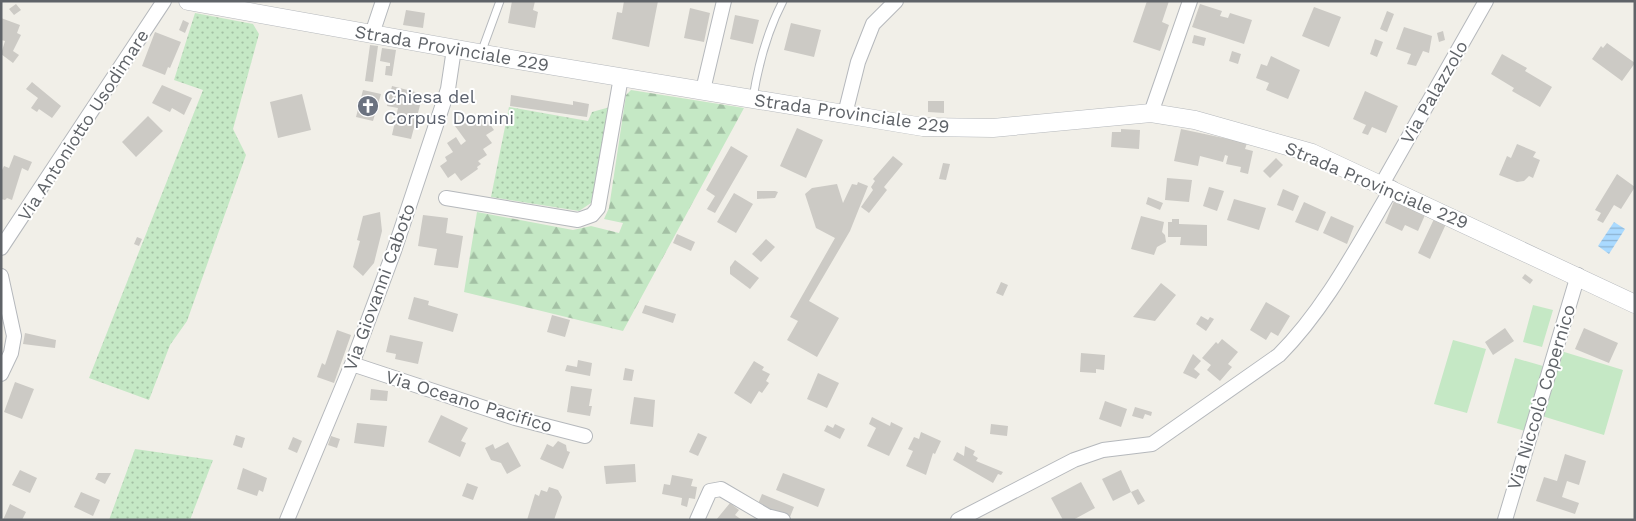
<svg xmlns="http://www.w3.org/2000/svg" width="1636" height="521" font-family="'Work Sans',sans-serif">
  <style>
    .grass { fill: url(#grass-dots) }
    .forest { fill: url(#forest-firs) }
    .pitch { fill: #c5e8c5 }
    .water { fill: url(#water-rules) }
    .building { fill: #cccac5 }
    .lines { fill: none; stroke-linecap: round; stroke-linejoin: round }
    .service-casing { stroke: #b5b8bc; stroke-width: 9 }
    .minor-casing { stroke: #b5b8bc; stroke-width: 16 }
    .tertiary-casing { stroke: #b5b8bc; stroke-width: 19 }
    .service { stroke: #fff; stroke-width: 7 }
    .minor { stroke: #fff; stroke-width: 14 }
    .tertiary { stroke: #fff; stroke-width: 18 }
    .labels { text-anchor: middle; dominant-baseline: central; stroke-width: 4; stroke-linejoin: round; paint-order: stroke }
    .street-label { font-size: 18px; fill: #5f6368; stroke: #fff }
    .worship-label { font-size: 18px; fill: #5b616d; stroke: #fff; text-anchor: start }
  </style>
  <defs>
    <pattern id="grass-dots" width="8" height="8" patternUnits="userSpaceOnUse" patternTransform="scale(1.25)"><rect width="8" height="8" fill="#c5e8c5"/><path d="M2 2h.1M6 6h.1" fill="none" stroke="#a3c0a4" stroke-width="1.8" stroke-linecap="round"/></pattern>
    <pattern id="forest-firs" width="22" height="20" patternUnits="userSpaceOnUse" patternTransform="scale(1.25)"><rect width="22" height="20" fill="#c5e8c5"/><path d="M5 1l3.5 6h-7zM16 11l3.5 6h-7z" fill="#a3c0a4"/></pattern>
    <pattern id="water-rules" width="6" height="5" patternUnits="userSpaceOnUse" patternTransform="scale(1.25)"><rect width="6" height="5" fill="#aadaff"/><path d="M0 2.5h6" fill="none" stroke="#8eb4d2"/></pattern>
  </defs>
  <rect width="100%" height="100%" fill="#f1efe8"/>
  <path class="grass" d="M195,13L253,24L259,34L233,129L246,155L187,321L170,345L149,400L89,378L203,90L174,80Z
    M509,107L588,121L592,112L610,107L591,203L579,211L491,197Z
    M135,449L213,460L190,520H109Z"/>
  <path class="forest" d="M631,90L744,108L623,331L464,292L477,212L573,230L591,226L619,233L623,223L604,219L609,208L626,95Z"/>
  <path class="pitch" d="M1533,305L1553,310L1542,347L1523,342Z
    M1453,340L1486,349L1467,413L1434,404Z
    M1561,351L1623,370L1604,435L1542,416Z
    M1515,358L1543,366L1525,431L1497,423Z"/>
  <path class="water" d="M1614,222L1625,229L1609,254L1598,246Z"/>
  <path class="building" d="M512,1H535L533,10L538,12L535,28L508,23Z
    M624,1H658L649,47L612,39L617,12L622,13Z
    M1147,1H1169L1162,22L1169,25L1160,51L1133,42Z
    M16,4L21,10L14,15L9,9Z
    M1200,4L1222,11L1220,16L1228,18L1230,13L1252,20L1244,44L1192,27Z
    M1314,7L1341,17L1329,47L1302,36Z
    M690,8L710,13L704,42L684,38Z
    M406,10L425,13L423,28L403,25Z
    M1387,11L1394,14L1387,32L1380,29Z
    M735,15L759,20L753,44L730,39Z
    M1,18L20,25L17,33L21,35L13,51L19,55L13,63L1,54L5,41L1,40Z
    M183,20L189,23L185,33L179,30Z
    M791,23L821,30L814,57L784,50Z
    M1404,27L1432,36L1429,53L1423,51L1416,66L1407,64L1411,54L1396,49Z
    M1443,31L1445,40L1439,42L1437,33Z
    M155,32L181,42L170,68L168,67L165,75L142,66Z
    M1194,35L1206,38L1204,46L1192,43Z
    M1375,39L1383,42L1377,57L1370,54Z
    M1607,43L1635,63L1622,81L1592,59L1601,46L1603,48Z
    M370,45L378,46L373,82L365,81Z
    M382,48L396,50L392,76L385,75L386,66H390V63L380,61Z
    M1232,51L1241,54L1238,64L1229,61Z
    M1502,54L1527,68L1525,71L1552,87L1540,107L1512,91L1514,88L1491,74Z
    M1271,56L1300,70L1288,99L1266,90L1269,83L1256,78L1261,64L1267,66Z
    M32,82L61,106L52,118L39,109L37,112L31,108L38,98L26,89Z
    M162,85L192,98L184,115L172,108L170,112L152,103Z
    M392,86L423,94L411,139L392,135L398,108L387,106Z
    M363,90L381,94L373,121L356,117Z
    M1365,91L1398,106L1386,133L1372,127L1368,135L1362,133L1366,125L1353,119Z
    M302,94L311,130L278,138L270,102Z
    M511,95L573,105V101L589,104L587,117L510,106Z
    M928,101H944V113L928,112Z
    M148,116L163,131L136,157L122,142Z
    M485,117L494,130L486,135L492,143L483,149L487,155L478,161L481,164L477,167L478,169L461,181L455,173L448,178L440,166L447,161L445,157L453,152L447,143L456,137L461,145L466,141L455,126L464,120L468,126Z
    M797,128L823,140L806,178L780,166Z
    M1121,129L1140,130L1139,149L1111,147L1112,132H1121Z
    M1181,129L1247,143L1245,149L1253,151L1248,174L1240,172L1241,167L1226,164L1228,156L1225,155L1223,162L1200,156L1198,166L1174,161Z
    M1517,144L1536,152L1533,157L1540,160L1533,178L1529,176L1524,181L1517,182L1499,175L1507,156L1511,158Z
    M731,146L748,156L715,213L707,209L715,196L706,190Z
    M14,155L32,162L28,171L22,168L12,200L7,198L5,200L1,199V172L4,166L9,168Z
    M893,156L903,164L884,187L887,190L869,213L861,207L873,190L871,187L875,181L873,179Z
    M1276,158L1283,165L1270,178L1263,171Z
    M943,163L950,164L946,180L939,179Z
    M1617,174L1635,187L1621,209L1614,205L1603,223L1597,220L1601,213L1595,210Z
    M1167,178L1192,180L1189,202L1165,200Z
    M858,182L868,186L850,231L809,301L839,318L817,357L787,340L798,321L790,317L835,238L816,228L805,194L812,188L837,184L843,203L852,184L857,185Z
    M1209,187L1224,191L1217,211L1203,206Z
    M1283,189L1299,196L1293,211L1277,205Z
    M757,191H775L778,192L775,198L757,199Z
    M734,193L753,204L736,233L717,222Z
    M1148,197L1163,203L1160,210L1146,204Z
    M1234,199L1266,208L1259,230L1227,220Z
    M1394,201L1425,215L1418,231L1405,225L1402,231L1385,223Z
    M1304,202L1326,212L1318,231L1295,222Z
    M380,212L382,231L374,263L363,276L353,267L360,241L357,240L363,216Z
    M423,215L448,218L446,233L463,236L458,268L434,265L437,249L418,246Z
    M1141,216L1164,222L1162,232L1165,235L1166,242L1157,247L1154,255L1131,249Z
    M1331,216L1354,226L1347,244L1323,233Z
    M1172,219H1179V224L1207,225V246L1180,245L1181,237H1168V222H1172Z
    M1434,219L1446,224L1430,259L1418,253Z
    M677,234L695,242L691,251L673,243Z
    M137,237L142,239L139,246L134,244Z
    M766,239L775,247L761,262L752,254Z
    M735,260L759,278L750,289L730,274V267Z
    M1525,274L1533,280L1530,284L1522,278Z
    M1001,282L1008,285L1003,296L996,293Z
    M1161,283L1176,295L1155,321L1133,317Z
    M414,297L429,301L428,305L458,314L453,332L408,319Z
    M1266,302L1290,316L1278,336L1271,332L1266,340L1250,330Z
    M645,305L676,314L673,323L642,313Z
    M552,315L570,320L565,337L547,332Z
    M1201,316L1208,320L1210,317L1214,319L1206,331L1196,324Z
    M1505,328L1514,341L1493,355L1485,342Z
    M1584,328L1618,343L1609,363L1575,349Z
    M337,330L351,335L334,383L317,377L322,363L325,365Z
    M25,333L56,340L55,348L23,344Z
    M390,335L423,342L418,364L395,359L396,354L386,352Z
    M1222,339L1238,352L1228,364L1232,367L1220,381L1207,370L1211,365L1202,358L1216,342L1218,344Z
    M1081,353L1105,355L1104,370L1096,369V373L1080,372Z
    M1193,354L1201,361L1194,369L1200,374L1196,379L1183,373Z
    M578,360L592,363L590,376L565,371L567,365L577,367Z
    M754,361L764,367L762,370L770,374L766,381L769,383L762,393L759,391L751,404L734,393Z
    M625,368L634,370L632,381L623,380Z
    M818,373L839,383L827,408L807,399Z
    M15,382L34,389L22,419L4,412Z
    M571,386L592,389L589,406H592L590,416L567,412Z
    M371,389L388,391L387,401L370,400Z
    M634,397L655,400L653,427L630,424Z
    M1105,401L1127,409L1121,427L1099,419Z
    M1135,407L1152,412L1151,416L1145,414L1143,419L1132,416Z
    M441,415L468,428L461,441L466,443L460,457L428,442Z
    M872,417L890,426L891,422L903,428L889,456L867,446L876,428L869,424Z
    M357,423L387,426L384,447L354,443Z
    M835,424L845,429L840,439L824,431L827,425L833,428Z
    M991,424L1008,426L1007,436L990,434Z
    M921,432L941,441L935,454L933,453L926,475L906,466L913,451L908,449L914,437L919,439Z
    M698,433L707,437L698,456L689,452Z
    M236,435L245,438L242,448L233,445Z
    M331,436L340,439L337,448L328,445Z
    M293,437L302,441L297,453L288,449Z
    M558,441L566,445L567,451L570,452L563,469L540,459L547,444L553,447Z
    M508,442L521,466L507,474L501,463L491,460L485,448L493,444L495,449Z
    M965,446L975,451L973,455L978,458L976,461L1003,472L1001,475L998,474L993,483L953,460L957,452L964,456Z
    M1565,454L1586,461L1579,485L1567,481L1562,497L1579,503L1575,514L1536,501L1544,477L1557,481Z
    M635,464L636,482L606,484L604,466Z
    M243,468L267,478L263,492L259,490L257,496L237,489Z
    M20,470L37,478L30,493L12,485Z
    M1121,470L1131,492L1113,501L1102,479Z
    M98,473H111L105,484L95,479Z
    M783,473L825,489L818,507L776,490Z
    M672,475L693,479L691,486L697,487L695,499L689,498L687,507L681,505L682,498L662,494L664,484L670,485Z
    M1081,482L1095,508L1073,520H1063L1051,498Z
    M467,483L478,487L473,500L462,496Z
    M549,487L558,490L562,497L554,520H527L535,494L539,496L541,490L547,492Z
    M1138,489L1145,501L1138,505L1131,492Z
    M81,492L100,500L93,516L74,507Z
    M762,494L794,507L790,517L758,504Z
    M730,503L739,510L735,515L742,520H716Z
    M10,504L26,512L22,520H3Z"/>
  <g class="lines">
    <g class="service-casing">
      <path id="service" d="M481,53L500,1
        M753,98C758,66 768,30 783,1"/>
    </g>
    <g class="minor-casing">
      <path id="minor" d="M372,34L383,1
        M703,90L724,1
        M1151,113L1190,1
        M845,114L858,62L873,24L896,1
        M1382,184L1486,1
        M446,198L578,220L592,215L598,208L621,77
        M1,248L164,1
        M1,276L14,336L11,353L1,374
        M352,364L515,418L585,436
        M287,520L352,364L394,251L448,89L454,49
        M697,520L710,491L721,489L767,516L783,520
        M958,520L1074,460L1103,450L1152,444L1279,355C1326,308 1358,245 1392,188
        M1505,520L1578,275"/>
    </g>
    <g class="tertiary-casing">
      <path id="tertiary" d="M188,1L523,61L923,127L993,128L1151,113L1195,120L1312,153L1635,304"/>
    </g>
    <use href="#service" class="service"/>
    <use href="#minor" class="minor"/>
    <use href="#tertiary" class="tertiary"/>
  </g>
  <defs>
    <g id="church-disc" transform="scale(1.125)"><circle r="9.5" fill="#6b7280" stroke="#fff"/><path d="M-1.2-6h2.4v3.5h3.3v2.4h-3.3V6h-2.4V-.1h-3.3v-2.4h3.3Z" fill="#fff"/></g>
  </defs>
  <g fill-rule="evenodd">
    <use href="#church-disc" x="368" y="106"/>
  </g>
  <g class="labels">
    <g class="street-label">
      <text transform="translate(452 48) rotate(10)">Strada Provinciale 229</text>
      <text transform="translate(1434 92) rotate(-60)">Via Palazzolo</text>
      <text transform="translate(852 113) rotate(8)">Strada Provinciale 229</text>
      <text transform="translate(83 125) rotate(-57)">Via Antoniotto Usodimare</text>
      <text transform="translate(1377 185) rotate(23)">Strada Provinciale 229</text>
      <text transform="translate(379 287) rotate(-70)">Via Giovanni Caboto</text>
      <text transform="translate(1541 397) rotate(-73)">Via Niccolò Copernico</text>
      <text transform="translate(469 401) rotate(17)">Via Oceano Pacifico</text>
    </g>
    <g class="worship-label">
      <text x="384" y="96">Chiesa del<tspan x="384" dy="21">Corpus Domini</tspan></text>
    </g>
  </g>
  <rect width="1636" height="521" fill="none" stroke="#5f6368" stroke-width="5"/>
</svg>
